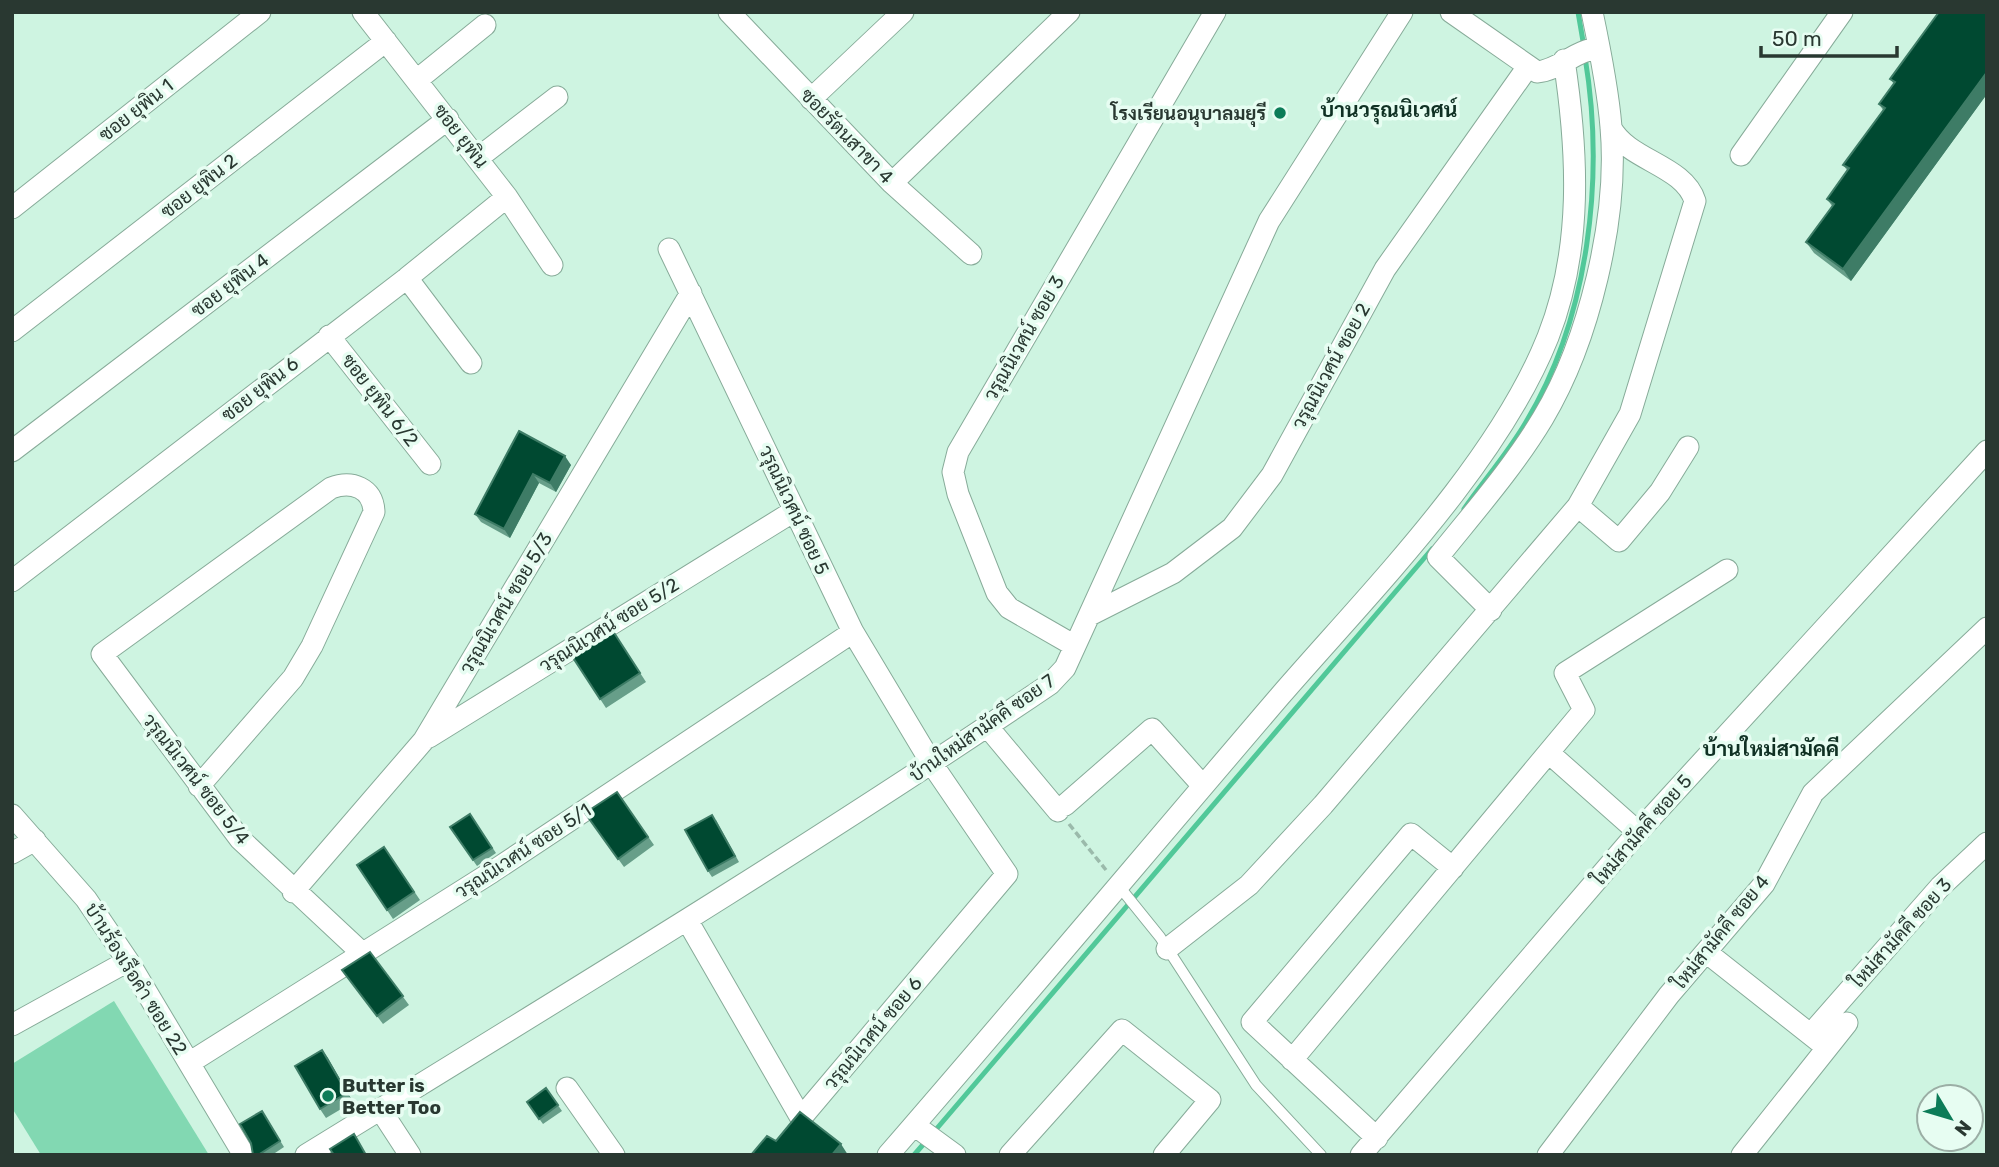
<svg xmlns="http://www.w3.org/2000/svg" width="1999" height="1167" font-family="Rubik,Sarabun,sans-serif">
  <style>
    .green { fill: #82d8b2 }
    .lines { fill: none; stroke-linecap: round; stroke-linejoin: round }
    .stream { stroke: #51c899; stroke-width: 5 }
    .service-casing { stroke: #87ab99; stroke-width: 12 }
    .minor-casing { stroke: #87ab99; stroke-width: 23 }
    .path { stroke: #9bbaab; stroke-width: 3.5; stroke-dasharray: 7 3.5; stroke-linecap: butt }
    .service { stroke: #fff; stroke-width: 10 }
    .minor { stroke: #fff; stroke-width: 21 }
    .wall { fill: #679e89 }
    .shaded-wall { fill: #3e7c66 }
    .building { fill: #004931; stroke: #3e7c66; stroke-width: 2 }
    .poi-dot { fill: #0c7c58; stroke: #e7fdf2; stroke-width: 2.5 }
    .labels { text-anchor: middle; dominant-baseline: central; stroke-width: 7; stroke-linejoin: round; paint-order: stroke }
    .street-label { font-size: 19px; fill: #293831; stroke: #e7fdf2 }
    .poi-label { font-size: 19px; font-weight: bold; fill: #293831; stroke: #e7fdf2; text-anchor: end }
    .neighbourhood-label { font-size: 21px; font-weight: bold; fill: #103124; stroke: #e7fdf2 }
  </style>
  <rect width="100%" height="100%" fill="#cef4e1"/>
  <path class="green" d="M114,1001L209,1155H41L12,1108V1064Z"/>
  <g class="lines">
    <path class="stream" d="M1578,12L1584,47
      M1464,509C1484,480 1508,453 1526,422C1589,317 1605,177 1585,57
      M933,1133L1432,549
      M914,1155L927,1140"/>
    <g class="service-casing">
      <path id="service" d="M1118,885L1160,937L1256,1085L1321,1155"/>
    </g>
    <g class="minor-casing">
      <path id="minor" d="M363,12L507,197L552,265
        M729,12L892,183L971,254
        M1451,12L1537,72C1560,70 1575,50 1599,48
        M417,80L485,25
        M811,99L903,12
        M1741,155L1842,12
        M478,158L557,97
        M892,183L1069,12
        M12,208L260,12
        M669,249L853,632L932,764L1007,874L801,1118L687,920
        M407,278L471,363
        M12,331L386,41
        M329,336L430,464
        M12,451L448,119
        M1578,506L1619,541L1660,492L1688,447
        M12,581L407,278L507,197
        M1491,610L1438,557C1474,512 1513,468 1543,418C1589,341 1619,217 1611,127C1608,89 1600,50 1592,12
        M1090,615L1173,573L1232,528L1272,475L1385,269L1527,68
        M1075,646L1009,608L997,593L958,494L953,472L958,452L1215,12
        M987,726L1058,811
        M429,737L794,511
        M1549,753L1638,832
        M199,786L293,678L312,646L374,512C373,488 352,480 331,488L102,654L240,839L362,953
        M1065,805L1152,729L1203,786
        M12,815L86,899L128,961L244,1155
        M12,853L35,840
        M293,892L424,740L691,293
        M1167,949L1249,885L1323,805L1578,506L1630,414L1695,201C1684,165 1629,161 1611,128
        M1706,952L1825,1046
        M12,1025L128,961
        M1818,1026L1940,887L1987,843
        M1292,1060L1584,710L1565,673L1727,570
        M189,1063L492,872L853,632
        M567,1088L614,1155
        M380,1109L410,1155
        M914,1125L955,1155
        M1377,1138L1252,1022L1411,834L1453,868
        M306,1155C556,1001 807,849 1050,684L1065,668L1269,221L1402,12
        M888,1155C1020,1003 1149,849 1280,696C1370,592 1497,465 1548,337C1583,248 1578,152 1564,60
        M1010,1155L1122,1030L1210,1100L1164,1155
        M1361,1155L1638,832L1987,451
        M1548,1155L1669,995L1764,884L1813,793L1987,628
        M1742,1155L1847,1023"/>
    </g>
    <path class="path" d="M1069,824L1106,870"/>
    <use href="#service" class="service"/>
    <use href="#minor" class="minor"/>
  </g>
  <path class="wall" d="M1987,12V94L1851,281L1814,253L1806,242L1832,206L1827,199L1847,170L1843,165L1883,110L1879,104L1894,84L1890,79Z
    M519,431L571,465L556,492L539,483L510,538L481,522L475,514Z
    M611,628L646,682L606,708L570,653Z
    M617,792L654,845L624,867L585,813Z
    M470,814L496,853L477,866L450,827Z
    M716,820L739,862L712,877L708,871Z
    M384,847L420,900L393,919L357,865Z
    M370,952L409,1005L383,1024L342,970Z
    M322,1050L353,1102L326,1118L320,1109Z
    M546,1088L562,1111L543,1124L527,1102Z
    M262,1111L284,1147L272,1155H253Z"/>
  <path class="shaded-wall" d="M1987,72V94L1851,281L1843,269Z
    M565,456L571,465L556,492L550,483Z
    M533,474L539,483L510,538L504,529Z
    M322,1050L328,1058L353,1102L347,1093Z
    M841,1144L848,1155H832Z"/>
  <path class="building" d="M1939,12H1987V72L1843,269L1806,242L1834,204L1827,199L1849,168L1843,165L1885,108L1879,104L1895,82L1890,79Z
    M519,431L565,456L550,483L533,474L504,529L475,514Z
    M611,628L640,673L600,699L570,653Z
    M617,792L648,837L618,859L585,813Z
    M470,814L492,848L473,860L450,827Z
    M712,815L735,856L708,871L685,830Z
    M384,847L414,892L387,910L357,865Z
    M370,952L403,996L377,1016L342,970Z
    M322,1050L347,1093L320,1109L295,1066Z
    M546,1088L558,1105L539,1119L527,1102Z
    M262,1111L280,1141L258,1155H253L251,1143L240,1124Z
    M800,1112L841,1144L832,1155H751L767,1136L776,1141Z
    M354,1134L366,1155H334L330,1149Z"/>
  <g class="poi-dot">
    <circle cx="1280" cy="113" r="7"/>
    <circle cx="328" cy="1096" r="7"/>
  </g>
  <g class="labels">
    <g class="street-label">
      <text transform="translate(136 110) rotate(-38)">ซอย ยุพิน 1</text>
      <text transform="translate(461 136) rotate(52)">ซอย ยุพิน</text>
      <text transform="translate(847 136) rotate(46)">ซอยรัตนสาขา 4</text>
      <text transform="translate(199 186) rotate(-38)">ซอย ยุพิน 2</text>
      <text transform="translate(230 285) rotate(-37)">ซอย ยุพิน 4</text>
      <text transform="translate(1024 338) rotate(-60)">วรุณนิเวศน์ ซอย 3</text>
      <text transform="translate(1331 366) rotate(-61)">วรุณนิเวศน์ ซอย 2</text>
      <text transform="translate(260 389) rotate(-38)">ซอย ยุพิน 6</text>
      <text transform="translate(380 400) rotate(52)">ซอย ยุพิน 6/2</text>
      <text transform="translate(794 510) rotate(65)">วรุณนิเวศน์ ซอย 5</text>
      <text transform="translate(506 603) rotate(-59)">วรุณนิเวศน์ ซอย 5/3</text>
      <text transform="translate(609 625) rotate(-32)">วรุณนิเวศน์ ซอย 5/2</text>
      <text transform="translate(982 728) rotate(-35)">บ้านใหม่สามัคคี ซอย 7</text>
      <text transform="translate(196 779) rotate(52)">วรุณนิเวศน์ ซอย 5/4</text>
      <text transform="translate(1642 830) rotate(-49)">ใหม่สามัคคี ซอย 5</text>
      <text transform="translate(523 851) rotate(-33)">วรุณนิเวศน์ ซอย 5/1</text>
      <text transform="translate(1721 932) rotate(-51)">ใหม่สามัคคี ซอย 4</text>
      <text transform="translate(1901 933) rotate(-48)">ใหม่สามัคคี ซอย 3</text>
      <text transform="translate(136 979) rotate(58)">บ้านร้องเรือคำ ซอย 22</text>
      <text transform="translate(873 1033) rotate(-50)">วรุณนิเวศน์ ซอย 6</text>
    </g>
    <g class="poi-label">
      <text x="1266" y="113">โรงเรียนอนุบาลมยุรี</text>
      <text x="342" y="1085" text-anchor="start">Butter is<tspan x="342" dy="22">Better Too</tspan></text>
    </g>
    <g class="neighbourhood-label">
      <text x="1389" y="109">บ้านวรุณนิเวศน์</text>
      <text x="1771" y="748">บ้านใหม่สามัคคี</text>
    </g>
  </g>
  <rect width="1999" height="1167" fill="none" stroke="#293831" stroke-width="28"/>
  <g transform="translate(1950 1118) rotate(128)"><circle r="33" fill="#e7fdf2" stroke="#9baea5" stroke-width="2"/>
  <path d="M0-5L12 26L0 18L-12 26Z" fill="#0c7c58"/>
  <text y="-10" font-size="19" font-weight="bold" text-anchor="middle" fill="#293831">N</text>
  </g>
  <path d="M1761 46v10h136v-10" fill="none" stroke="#293831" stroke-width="3.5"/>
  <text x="1772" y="46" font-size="21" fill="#293831" stroke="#e7fdf2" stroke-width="5" paint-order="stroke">50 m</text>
</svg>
